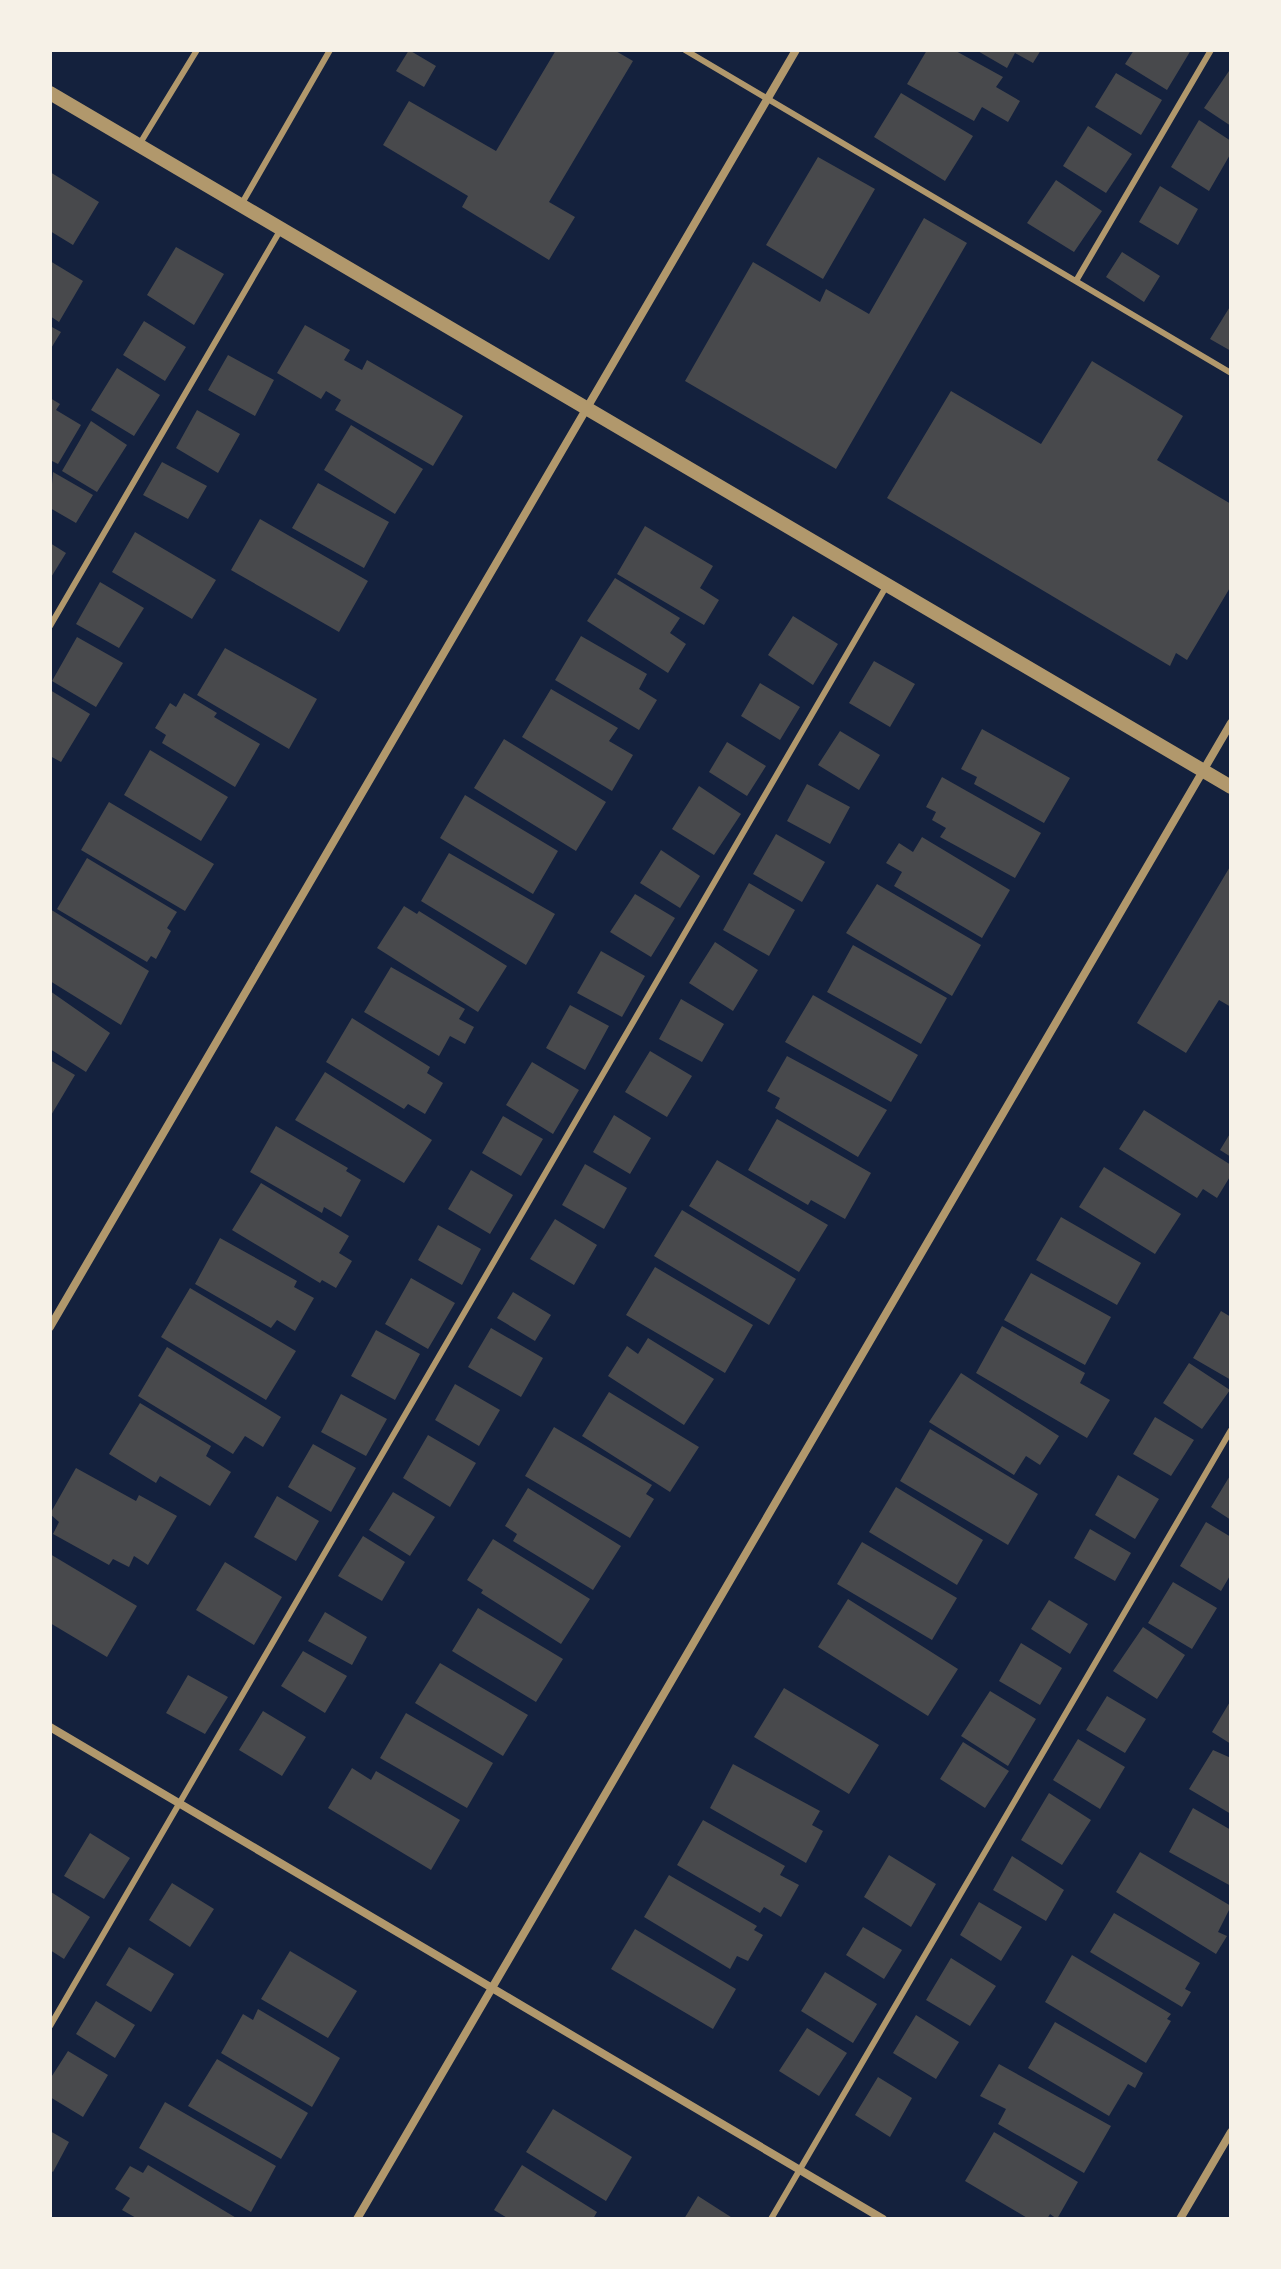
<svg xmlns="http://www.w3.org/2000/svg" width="1281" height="2269" font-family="Ubuntu,sans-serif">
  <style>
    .building { fill: #48494c }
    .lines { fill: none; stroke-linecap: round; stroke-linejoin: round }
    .service { stroke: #b1986c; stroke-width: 6 }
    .minor { stroke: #b1986c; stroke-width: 8 }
    .tertiary { stroke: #b1986c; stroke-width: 14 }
  </style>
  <rect width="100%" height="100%" fill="#14213d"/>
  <path class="building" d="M409,50L436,66L424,87L396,71Z
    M556,50H614L633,61L549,202L575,217L549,260L462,207L468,196L383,145L409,101L496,151Z
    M927,50H954L1003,77L996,87L1020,101L1008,122L982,107L974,121L907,84Z
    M976,50H1041L1033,63L1015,53L1007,68Z
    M1134,50H1191L1167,90L1125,64Z
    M1231,68V126L1204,108Z
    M1116,73L1162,100L1141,135L1095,107Z
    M901,93L973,136L945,181L874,137Z
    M1199,120L1231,141V153L1209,191L1171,167Z
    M1088,126L1132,154L1106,193L1063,166Z
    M818,157L875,189L823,279L766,245Z
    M50,172L99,202L73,245L50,231Z
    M1056,180L1102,211L1074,252L1027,223Z
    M1160,186L1198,209L1178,245L1139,222Z
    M924,218L967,243L836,469L685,381L753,262L820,302L826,289L869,314Z
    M176,247L224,274L194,325L147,295Z
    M1122,252L1160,276L1144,302L1106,277Z
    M50,261L83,281L59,322L50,316Z
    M1231,305V351L1210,339Z
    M144,321L186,347L165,381L123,355Z
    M305,325L350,350L344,360L362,370L367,360L463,416L433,466L335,410L341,400L326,391L321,399L277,373Z
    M50,326L61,332L50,350Z
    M228,355L274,380L255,416L208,390Z
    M1092,361L1183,416L1157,460L1231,504V586L1187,660L1176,653L1170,666L887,498L951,391L1041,444Z
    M117,368L160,395L134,436L91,410Z
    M50,398L60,404L56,410L81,425L58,464L50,460Z
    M197,410L240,434L218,473L176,448Z
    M91,421L127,445L97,492L62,471Z
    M351,425L423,469L395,514L324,470Z
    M162,462L207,486L188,519L143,495Z
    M53,472L93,495L76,523L50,508Z
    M318,483L389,522L364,568L292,528Z
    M260,519L368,581L339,632L231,570Z
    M645,526L713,566L700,588L719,600L704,625L617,574Z
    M135,532L216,580L192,619L112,572Z
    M50,543L66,553L50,579Z
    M615,578L680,618L670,633L686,644L668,673L587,621Z
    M100,582L144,608L119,648L76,624Z
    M793,616L838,644L813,685L768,655Z
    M581,636L647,674L639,689L657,700L639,730L555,680Z
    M77,637L123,663L96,707L52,681Z
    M225,648L317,699L289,749L197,695Z
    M874,661L915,684L890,727L849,703Z
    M760,683L800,707L780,740L741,716Z
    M551,689L618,728L609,741L633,755L612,791L522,737Z
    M50,690L90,714L61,762L50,756Z
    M184,693L217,713L214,717L260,744L235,787L162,743L166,735L155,728L170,703L176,707Z
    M982,729L1070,778L1044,823L974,784L977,777L961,769Z
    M840,731L880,755L859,790L818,765Z
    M504,739L606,802L576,851L474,788Z
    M727,742L766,766L747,796L709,772Z
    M150,750L228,797L201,841L124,795Z
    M942,777L1041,833L1015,878L940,837L946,828L932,820L936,812L926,807Z
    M807,784L850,807L830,844L787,821Z
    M699,786L741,814L714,855L672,829Z
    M465,795L558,851L533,894L440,838Z
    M109,802L214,864L185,911L81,850Z
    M776,834L825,862L802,902L753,874Z
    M922,837L1010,890L982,938L894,886L902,872L886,863L899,843L913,852Z
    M661,850L700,876L680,908L640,883Z
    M449,853L555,914L526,965L421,901Z
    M87,858L177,912L167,928L171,931L156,959L151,956L147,962L57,909Z
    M1231,865V1007L1219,1000L1186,1053L1137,1023Z
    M749,883L795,910L769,956L723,930Z
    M877,884L981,945L952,996L846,933Z
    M635,894L675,918L651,957L610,932Z
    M404,906L417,914L419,911L507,966L478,1012L377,948Z
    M50,909L149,971L121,1025L50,981Z
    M715,942L758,970L733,1011L689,983Z
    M853,945L947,998L921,1044L827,992Z
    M601,951L645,976L622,1017L577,993Z
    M391,967L465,1009L459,1019L474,1027L465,1044L450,1036L439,1056L364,1012Z
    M50,991L110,1033L86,1072L50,1049Z
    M813,995L918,1055L891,1102L785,1042Z
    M681,999L724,1024L702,1062L659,1039Z
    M570,1005L609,1026L585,1070L546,1048Z
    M352,1018L430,1067L427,1073L443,1083L425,1114L408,1104L404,1109L326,1062Z
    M650,1051L692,1076L667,1117L625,1092Z
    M787,1056L887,1110L858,1157L775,1108L780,1098L767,1091Z
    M50,1060L75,1075L50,1117Z
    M532,1062L579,1090L553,1134L506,1105Z
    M325,1072L432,1140L404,1183L295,1120Z
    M1144,1110L1231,1165V1175L1217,1198L1203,1189L1197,1198L1119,1149Z
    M614,1115L651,1138L630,1174L593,1152Z
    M503,1116L543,1139L521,1176L482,1153Z
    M777,1119L871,1173L845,1219L811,1200L808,1205L748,1170Z
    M276,1126L348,1168L346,1171L361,1180L341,1217L324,1207L322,1213L250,1172Z
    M1231,1132V1157L1220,1150Z
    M717,1160L828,1225L799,1272L689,1206Z
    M585,1164L627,1188L604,1229L562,1205Z
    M1104,1167L1181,1214L1155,1254L1079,1207Z
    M471,1170L513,1195L490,1234L448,1209Z
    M261,1183L349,1236L339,1253L352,1261L336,1288L322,1280L320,1283L232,1230Z
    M682,1210L796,1279L769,1325L654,1256Z
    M1061,1217L1141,1263L1117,1305L1036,1260Z
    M555,1219L597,1245L574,1285L530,1259Z
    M438,1225L481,1249L462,1285L418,1260Z
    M220,1238L297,1281L294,1287L314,1298L295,1331L277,1320L271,1328L195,1284Z
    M655,1267L753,1325L725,1373L626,1315Z
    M1031,1273L1111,1317L1085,1365L1004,1320Z
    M411,1278L455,1303L428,1349L385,1324Z
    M190,1288L296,1351L266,1400L161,1337Z
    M513,1292L551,1315L535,1341L497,1318Z
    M1221,1311L1231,1317V1380L1193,1358Z
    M1002,1326L1085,1373L1080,1383L1110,1400L1087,1438L976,1373Z
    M491,1328L543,1358L521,1397L468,1367Z
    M376,1330L420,1354L395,1400L351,1376Z
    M648,1338L714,1379L684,1425L608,1376L627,1346L638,1354Z
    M167,1347L281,1417L263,1447L245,1436L233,1454L138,1396Z
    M1189,1363L1230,1390L1202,1429L1163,1403Z
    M961,1373L1059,1436L1040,1465L1026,1456L1014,1475L929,1422Z
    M455,1384L500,1410L479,1446L435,1420Z
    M609,1392L699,1447L670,1492L582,1436Z
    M341,1394L387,1419L366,1456L321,1432Z
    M140,1403L211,1446L206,1456L231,1472L210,1506L160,1476L156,1483L109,1454Z
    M1155,1417L1194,1440L1171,1476L1133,1454Z
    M554,1427L652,1485L646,1494L654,1499L630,1538L525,1476Z
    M930,1429L1038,1494L1008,1545L900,1481Z
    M428,1435L476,1463L450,1507L403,1478Z
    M313,1444L356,1468L331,1512L288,1487Z
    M76,1468L136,1501L139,1495L177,1516L148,1565L134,1556L129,1567L113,1559L109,1565L53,1534L59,1522L50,1514Z
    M1231,1474V1520L1211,1507Z
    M1118,1475L1159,1499L1135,1539L1095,1515Z
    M896,1487L983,1540L957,1585L869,1532Z
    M528,1488L621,1546L593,1590L513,1541L517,1534L505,1526Z
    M393,1492L435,1517L410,1556L369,1530Z
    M277,1496L319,1521L296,1561L254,1537Z
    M1206,1522L1231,1537V1574L1221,1591L1180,1566Z
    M1090,1529L1131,1553L1115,1581L1074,1558Z
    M363,1536L405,1562L382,1601L338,1576Z
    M493,1539L590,1599L561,1644L481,1593L483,1590L467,1580Z
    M862,1542L957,1598L932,1640L837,1584Z
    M50,1554L137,1606L107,1657L50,1623Z
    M225,1562L282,1597L254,1645L196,1610Z
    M1173,1582L1217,1608L1192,1649L1148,1623Z
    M848,1599L958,1669L928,1716L818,1647Z
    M1049,1600L1088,1624L1070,1654L1031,1629Z
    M478,1608L563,1659L536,1702L452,1651Z
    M325,1612L367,1637L352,1665L308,1641Z
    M1143,1627L1185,1655L1157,1699L1113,1671Z
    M1021,1643L1062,1668L1040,1705L999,1681Z
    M303,1651L347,1676L325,1713L281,1686Z
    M440,1663L528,1715L503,1756L415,1703Z
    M188,1675L228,1697L205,1734L166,1713Z
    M784,1688L879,1745L849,1794L754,1737Z
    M990,1691L1036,1719L1008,1766L961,1736Z
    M1107,1696L1146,1719L1125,1753L1086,1730Z
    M1231,1700V1744L1212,1732Z
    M263,1711L306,1737L282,1776L239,1750Z
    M406,1713L493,1763L467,1808L380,1758Z
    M1078,1739L1125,1767L1100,1809L1053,1780Z
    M963,1742L1009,1771L985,1808L940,1779Z
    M1213,1750L1231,1758V1814L1189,1789Z
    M733,1764L820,1811L812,1825L823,1831L806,1863L710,1808Z
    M352,1768L371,1780L376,1771L460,1820L431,1870L328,1808Z
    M1049,1793L1091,1820L1062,1865L1021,1840Z
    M1193,1808L1231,1830V1886L1169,1852Z
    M703,1820L785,1866L780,1875L799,1885L781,1917L764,1907L760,1913L677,1865Z
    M90,1833L130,1858L104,1899L64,1876Z
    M1140,1852L1231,1906L1218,1932L1227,1936L1216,1954L1116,1892Z
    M889,1855L936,1884L911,1927L864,1897Z
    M1012,1856L1064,1890L1046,1921L993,1890Z
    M669,1875L757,1926L754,1930L763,1935L748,1961L737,1956L730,1969L644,1917Z
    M172,1883L214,1909L190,1947L149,1920Z
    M51,1892L90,1917L64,1959L50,1950Z
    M979,1902L1022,1927L1001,1961L960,1935Z
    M1114,1913L1200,1963L1185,1989L1191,1992L1182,2007L1090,1952Z
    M863,1927L902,1950L884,1979L846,1955Z
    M635,1929L736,1989L713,2029L611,1969Z
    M129,1947L174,1974L151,2012L106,1985Z
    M290,1951L357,1991L328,2038L261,1999Z
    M1072,1955L1171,2014L1167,2019L1171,2021L1146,2063L1045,2002Z
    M951,1958L996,1986L970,2026L926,2000Z
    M825,1972L877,2004L853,2043L801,2011Z
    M96,2001L135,2025L115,2058L76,2034Z
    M258,2009L340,2058L312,2107L221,2053L243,2014L253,2020Z
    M916,2015L959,2042L936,2079L893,2053Z
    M1055,2022L1143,2073L1135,2088L1128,2084L1109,2116L1028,2068Z
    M807,2028L847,2053L819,2096L779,2071Z
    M68,2051L108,2075L83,2117L50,2097V2079Z
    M217,2059L308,2113L281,2159L188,2106Z
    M999,2064L1111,2126L1084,2173L998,2124L1006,2109L980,2096Z
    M878,2077L912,2098L890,2137L855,2115Z
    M165,2102L276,2166L251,2212L139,2148Z
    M553,2109L632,2157L606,2201L526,2152Z
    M50,2131L69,2142L53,2172L50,2170Z
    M994,2132L1078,2182L1057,2219L1050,2214L1047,2219H1029L965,2181Z
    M148,2165L238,2219H138L122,2210L130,2198L115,2189L130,2166L143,2173Z
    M522,2165L597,2212L593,2219H509L494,2210Z
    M698,2196L734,2219H684Z"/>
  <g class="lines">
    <path class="service" d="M685,50L1231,373
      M139,145L197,50
      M241,205L330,50
      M1076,281L1211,50
      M50,626L281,229
      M50,2026L887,585
      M771,2219L1231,1430"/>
    <path class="minor" d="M50,1327L796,50
      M50,1727L883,2219
      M357,2219L1231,723
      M1180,2219L1231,2132"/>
    <path class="tertiary" d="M50,93L1231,787"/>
  </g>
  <rect width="1281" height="2269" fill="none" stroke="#f6f1e7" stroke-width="104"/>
</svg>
